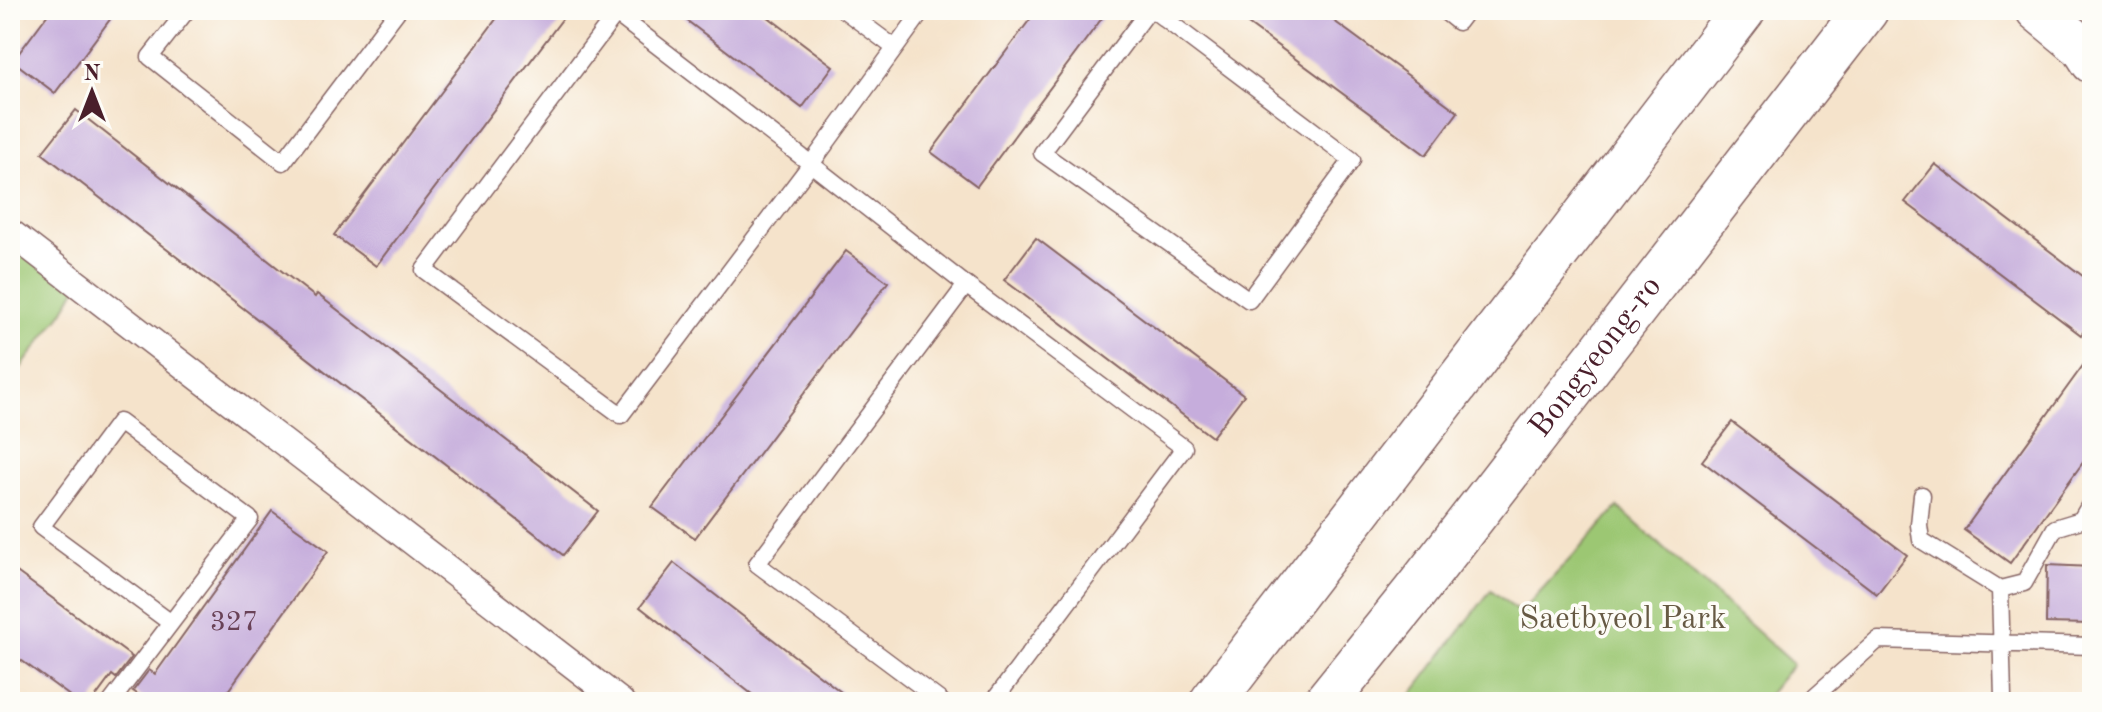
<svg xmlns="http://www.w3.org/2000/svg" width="2102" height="712" font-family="'Old Standard TT',serif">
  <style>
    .green { fill: #9cc773; stroke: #73734f; stroke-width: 2 }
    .building { fill: #c6addc }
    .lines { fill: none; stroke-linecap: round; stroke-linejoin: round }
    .service-casing { stroke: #866463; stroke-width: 19 }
    .pedestrian-casing { stroke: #866463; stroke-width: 29 }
    .tertiary-casing { stroke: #866463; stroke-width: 45 }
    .primary-casing { stroke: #866463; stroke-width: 47 }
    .service { stroke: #fff; stroke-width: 16 }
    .pedestrian { stroke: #fff; stroke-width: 26 }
    .tertiary { stroke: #fff; stroke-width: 42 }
    .primary { stroke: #fff; stroke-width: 44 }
    .labels { text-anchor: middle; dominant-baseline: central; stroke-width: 7; stroke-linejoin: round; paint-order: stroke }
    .number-label { font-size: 28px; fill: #694257 }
    .street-label { font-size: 32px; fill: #4a1f2b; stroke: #fdfcf7 }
    .park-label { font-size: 32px; fill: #675a44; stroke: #fdfcf7 }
  </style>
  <rect width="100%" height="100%" fill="#fdfcf7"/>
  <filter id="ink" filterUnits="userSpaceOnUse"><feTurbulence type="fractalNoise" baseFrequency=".0125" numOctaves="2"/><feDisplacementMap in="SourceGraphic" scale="16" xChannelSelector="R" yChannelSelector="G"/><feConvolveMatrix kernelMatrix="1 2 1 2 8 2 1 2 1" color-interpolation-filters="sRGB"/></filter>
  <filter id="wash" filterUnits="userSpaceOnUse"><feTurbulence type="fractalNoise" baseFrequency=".006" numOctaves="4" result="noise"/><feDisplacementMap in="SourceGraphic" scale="32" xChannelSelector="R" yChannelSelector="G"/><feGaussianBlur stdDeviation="1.8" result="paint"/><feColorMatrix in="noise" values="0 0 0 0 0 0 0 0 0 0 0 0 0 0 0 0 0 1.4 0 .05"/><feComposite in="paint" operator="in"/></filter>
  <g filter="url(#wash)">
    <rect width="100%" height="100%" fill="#f5e3cb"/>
    <path class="green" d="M10,232L78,285L63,312L10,382Z
      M1618,507L1793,664L1762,702H1406L1491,590L1520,613Z"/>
    <g id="blocks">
      <path class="building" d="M51,10H117L55,93L13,61Z
        M503,10H569L376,266L334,235Z
        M673,10H759L833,66L802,108Z
        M1037,10H1108L977,186L931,152Z
        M1229,10H1319L1458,112L1426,155Z
        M76,110L315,297L317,294L598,511L563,555L42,153Z
        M1935,164L2092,283V320L2081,335L1905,202Z
        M1036,238L1244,395L1212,437L1004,280Z
        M846,251L888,282L695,538L652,507Z
        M2092,353V450L2010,563L1964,530Z
        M1732,422L1907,555L1877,594L1702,461Z
        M272,511L328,551L220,702H149L133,691L149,670L155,674Z
        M674,563L854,702H762L640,607Z
        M2047,565L2092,567V624L2046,623Z
        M10,567L132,657L116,678L112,675L92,702H78L10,652Z"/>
    </g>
  </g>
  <g filter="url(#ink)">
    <use href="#blocks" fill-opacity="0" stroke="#866463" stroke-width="2"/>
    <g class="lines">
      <g class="service-casing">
        <path id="service" d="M187,10L150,57L283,162L398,10
          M611,10L811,164L923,10
          M844,10L895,48
          M1149,10L1042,153L1249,300L1352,160L1153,10
          M1443,10L1458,22L1467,10
          M616,14L424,270L621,415L811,164L966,285L1184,448L993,702
          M1922,495L1919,525L1921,540L2000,589L2003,698
          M2000,589L2024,583L2055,528L2081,520L2092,501
          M111,702L250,519L119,422L41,527L171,623
          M942,702L757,564L966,285
          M1808,702L1878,640L2092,646"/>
      </g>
      <g class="pedestrian-casing">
        <path id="pedestrian" d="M10,232L621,702"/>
      </g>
      <g class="tertiary-casing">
        <path id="tertiary" d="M2037,10L2083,48L2092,62"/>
      </g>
      <g class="primary-casing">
        <g id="primary">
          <path d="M1212,702L1743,10"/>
          <path id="s1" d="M1326,702L1414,593L1866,10"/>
        </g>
      </g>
      <use href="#service" class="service"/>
      <use href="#pedestrian" class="pedestrian"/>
      <use href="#tertiary" class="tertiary"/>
      <use href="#primary" class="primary"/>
    </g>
  </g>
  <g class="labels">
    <g class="number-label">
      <text x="234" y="623">327</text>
    </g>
    <g class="street-label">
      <text stroke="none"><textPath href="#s1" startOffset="438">Bongyeong-ro</textPath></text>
    </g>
    <g class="park-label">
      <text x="1623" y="620">Saetbyeol Park</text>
    </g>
  </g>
  <rect width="2102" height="712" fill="none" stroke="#fdfcf7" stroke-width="40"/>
  <g transform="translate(92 92)" stroke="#fdfcf7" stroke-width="6" paint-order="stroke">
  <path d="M0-6L14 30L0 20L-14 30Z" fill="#4a1f2b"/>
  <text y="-12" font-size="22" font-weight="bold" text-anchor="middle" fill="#4a1f2b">N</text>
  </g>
</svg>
